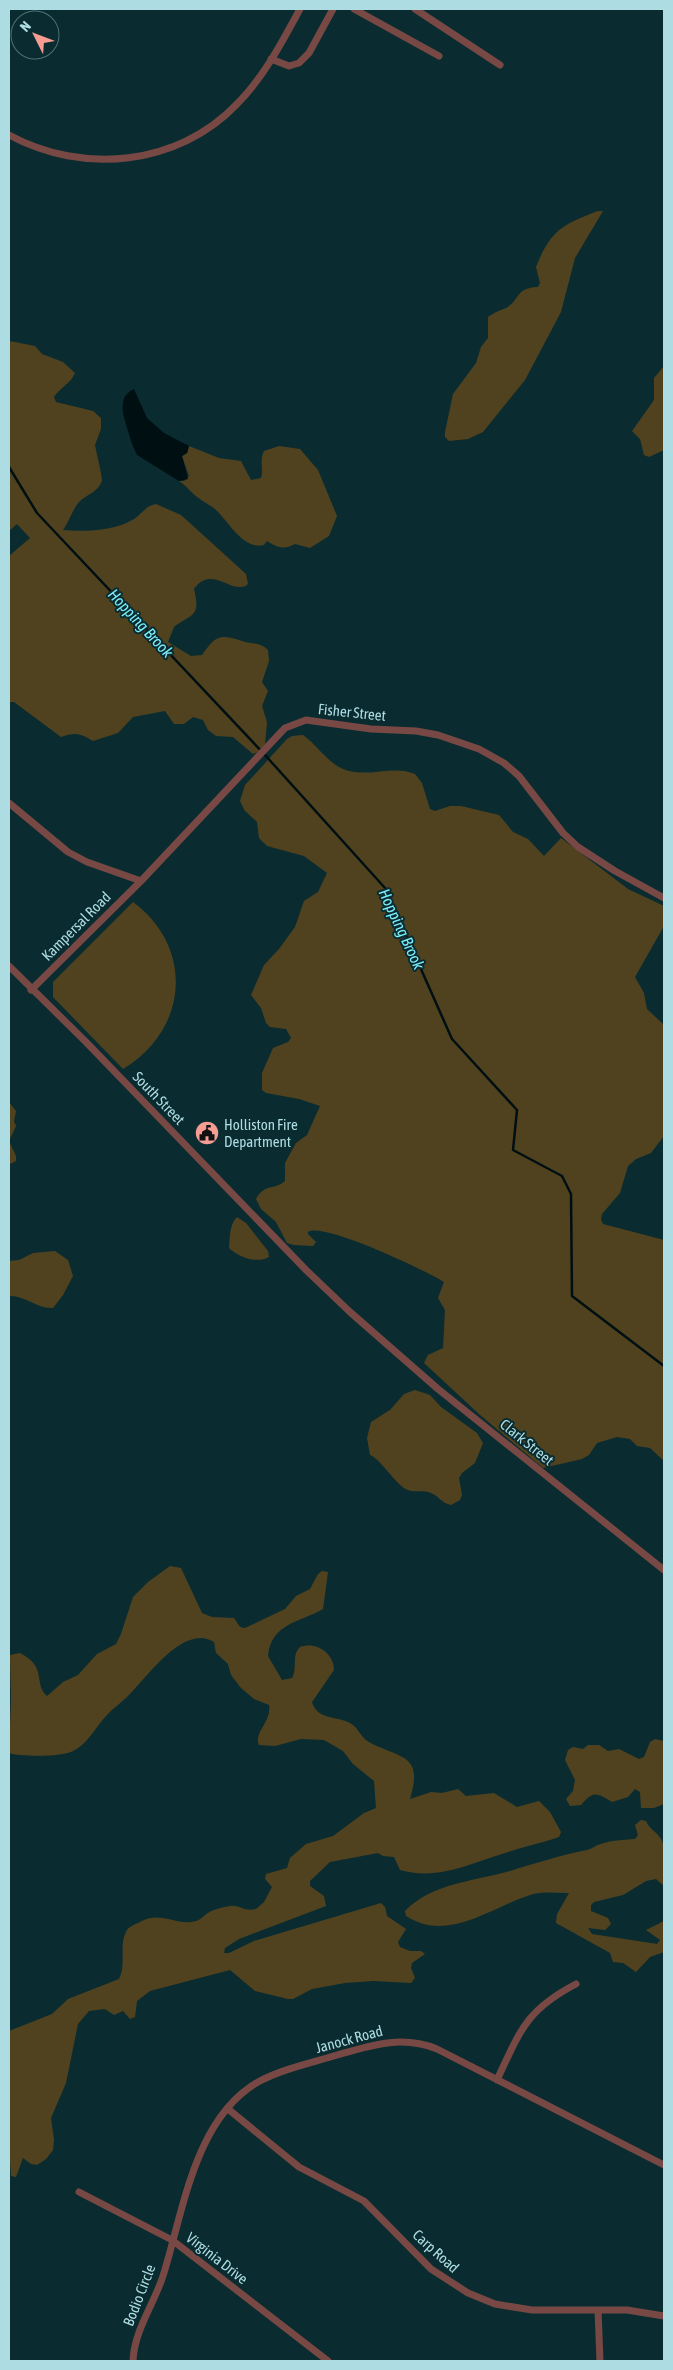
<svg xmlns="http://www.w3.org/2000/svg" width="673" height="2370" font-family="'Asap Condensed',sans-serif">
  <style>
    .green { fill: #51421f }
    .water { fill: #000f12 }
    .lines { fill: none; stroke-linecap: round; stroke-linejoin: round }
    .stream { stroke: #000f12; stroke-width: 2.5 }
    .minor { stroke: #784944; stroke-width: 7 }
    .labels { text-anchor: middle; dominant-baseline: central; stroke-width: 4; stroke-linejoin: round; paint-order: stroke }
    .street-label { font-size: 15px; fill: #addce2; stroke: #0a2c30 }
    .poi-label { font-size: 15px; fill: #addce2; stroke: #0a2c30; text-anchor: start }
    .water-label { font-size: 16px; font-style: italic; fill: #7ceefc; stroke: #0a2c30 }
  </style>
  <rect width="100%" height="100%" fill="#0a2c30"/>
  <path class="green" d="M598,211H603L575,258L561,312L525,380L483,432L468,439L449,441L445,437V432L453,394L476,363L481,347L488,338V317C495,312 499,311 506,308C521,299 515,288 538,287L540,283L536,267C550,231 563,224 598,211Z
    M9,341L35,346L42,354L63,362L75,373C70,384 60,388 54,397L56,402L93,411L101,418V429L95,445C97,457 101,469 102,481C97,493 87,494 79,502C72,510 69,522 63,530C84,532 115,531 134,519C142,514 145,506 156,504L181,515L246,574L248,584C233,597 212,563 194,589C201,618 192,613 174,627L168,642L191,656L202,655C216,635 220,634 242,641C252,645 259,641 268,650L269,661L262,682L268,691L262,706L267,722L265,744L258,752L253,754L233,737L216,736L208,730L203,720L193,717L184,724H174L165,711L133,717L118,733L93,741C81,733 74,732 61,737L14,702H9V556L30,538L17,524L9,531Z
    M664,366V450L649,457L644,455L640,439L632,431L654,400V378Z
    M189,446L219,458L241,461L251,480L261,478C264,469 259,461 264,451L279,446L300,449L318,470L337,516L329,536L310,548L295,544C284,550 278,548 267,541L264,545C243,550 229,522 216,510C211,505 205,503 200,499C192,494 187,486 179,481H184L189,476L182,456L187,453Z
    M303,735C317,745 327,762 343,769C367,779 393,764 415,774L422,783L430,809L435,811L450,806H461L499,815L513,832L528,839L544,856L561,838L628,889L664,906V926L635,977L644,993L647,1009L664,1025V1136L651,1153L636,1159L628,1166L620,1193L602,1214L601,1219L603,1224L664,1240V1461L650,1448L637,1446L630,1439L617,1437L597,1443L589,1455L582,1459L543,1468L479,1414L424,1363L428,1355L443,1348L445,1310L438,1298L444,1282C427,1271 322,1221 308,1232V1234L316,1242L313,1246L294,1245L287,1243L276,1222L261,1209L256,1199C265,1183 273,1191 285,1181V1163L296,1143L307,1135L320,1106L299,1099L266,1093L262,1090V1073L273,1048L288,1042L291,1038L286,1029L270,1027L266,1023L261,1008L251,995L264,965L279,949L295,927L304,901L318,892L327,873L304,856L267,846L259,838L257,822L245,811L240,801L245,785L287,739L292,736Z
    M133,902C195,948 188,1030 123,1069L53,997V982Z
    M9,1102L16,1111L14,1121L16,1126L9,1141Z
    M9,1141L16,1156V1161L10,1164Z
    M237,1217L246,1223L268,1251L269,1257C257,1264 238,1257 229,1248C230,1238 229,1225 237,1217Z
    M55,1251L68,1260L73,1276L63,1295L53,1308C37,1309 25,1295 9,1296V1261L19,1260L33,1253Z
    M415,1390L430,1395L441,1407L477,1433L483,1443L475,1463L462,1473L459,1478L462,1495L460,1500L451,1505C441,1503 439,1496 431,1493C422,1489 412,1494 404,1488C393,1480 379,1458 370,1455L367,1438L371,1422L390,1410L404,1394Z
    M170,1566L181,1568L202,1613L212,1617L234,1618L240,1627L245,1628L285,1609L296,1596L310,1589L318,1574L322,1571L328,1572L323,1609C301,1622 271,1623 268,1656L282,1680L292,1678C298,1667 291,1656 300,1647C316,1641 334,1653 334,1670L312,1702C317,1720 337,1716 350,1723C358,1727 361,1738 369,1742C400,1759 424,1753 410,1799L431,1792L442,1793L458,1789L466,1796L494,1793L517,1807L539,1801L550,1812L561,1832L559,1837C543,1843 525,1846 508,1852C471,1863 438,1881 400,1870L394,1857L383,1856L378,1853L330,1862L310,1881V1886L324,1896L326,1906L239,1939L225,1948L224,1953H229L254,1941L381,1903L385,1907L387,1916L406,1929L398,1942L400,1947L410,1951H421L425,1954L412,1963L411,1968L415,1978L411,1983L373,1981L345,1983L312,1989L293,1999H288L255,1991L230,1970L150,1991L137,2001L135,2017L130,2019L123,2011L114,2015L105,2009L89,2011L78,2024L66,2083L51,2118L54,2140L53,2150L46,2159L37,2165L31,2164L23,2158L16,2177L11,2176L9,2147V2031L52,2014L68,1999L119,1979C127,1964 118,1945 127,1930C130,1926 136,1924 140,1922C162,1910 176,1927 196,1921C201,1920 204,1915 208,1913C214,1909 224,1907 230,1906C239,1904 244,1912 256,1909L264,1902L272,1887L265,1879L266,1874L287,1868L290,1858L306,1844L333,1836L364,1813L376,1808L374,1781L353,1764L343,1751L324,1740L301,1739L275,1746L259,1745C253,1732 272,1723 269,1705L254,1699L241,1688L231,1675L228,1664L216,1653L214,1642C183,1623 146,1679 127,1697C121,1703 113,1708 107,1715C96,1726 88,1744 73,1751C61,1757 22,1757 9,1753L11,1699L10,1655L20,1653C48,1667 33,1684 47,1696L63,1682L78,1675L97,1654L116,1644L121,1634L133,1597L148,1582Z
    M655,1739L664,1741V1804L654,1808H641L640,1792L635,1789L628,1797L612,1802C596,1792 593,1791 581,1805L570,1806L566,1799L573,1791L575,1780L565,1760L568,1750L573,1747L583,1749L588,1745H599L608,1751L619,1749L639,1759L644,1757L650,1742Z
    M641,1820L646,1821C649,1829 657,1832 661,1839C668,1851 664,1873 664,1886L656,1879L646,1881L623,1895L594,1902L591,1905V1911L608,1918L611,1924L605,1930L588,1928L592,1934L657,1944L660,1940L646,1930L664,1921V1952L650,1957L636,1972L623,1963L613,1962L610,1953L556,1923L557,1914L569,1893C556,1893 542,1891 530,1895C490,1908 448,1943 406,1916L405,1911C432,1883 475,1881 510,1871C536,1863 561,1855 587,1850C592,1849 596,1845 601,1844C611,1840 623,1840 635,1839L638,1835L635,1825Z"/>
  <path class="water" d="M134,389L147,418L164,433L189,446L187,453L182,456L188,479L179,481L137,455C132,446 130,437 127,428C123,413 117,397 134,389Z"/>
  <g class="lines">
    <path class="stream" d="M9,467L37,513L265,755L385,888L452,1039L517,1110L513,1150L562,1176L571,1194L572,1296L664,1366"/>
    <path class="minor" d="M354,9L439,56
      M415,9L500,65
      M271,59L289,66L299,63L309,53L333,9
      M9,135C83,175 178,166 237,104C264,77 282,42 300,9
      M9,803L68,852L87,862L141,881L285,728L306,720L371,729L416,731L438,735L479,749L504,763L519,776L563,833L578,847L615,871L664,898
      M9,966L86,1042L306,1270L350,1312L438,1389L664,1570
      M31,990L141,881
      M497,2080C520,2031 526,2010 576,1984
      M228,2109L299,2167L364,2201L431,2269L468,2293L495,2304L532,2310H627L664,2316
      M79,2192L172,2240L328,2361
      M598,2310L600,2361
      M133,2361C134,2331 154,2304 163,2276C183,2213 194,2119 258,2082C282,2069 311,2063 337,2055C372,2045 402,2035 437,2049L664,2165"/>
  </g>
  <defs>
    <g id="civic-disc" transform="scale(1.25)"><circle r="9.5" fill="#f59c93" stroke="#0a2c30"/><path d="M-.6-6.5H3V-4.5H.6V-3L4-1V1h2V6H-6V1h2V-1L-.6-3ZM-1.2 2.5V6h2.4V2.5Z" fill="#111"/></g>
  </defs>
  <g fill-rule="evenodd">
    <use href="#civic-disc" x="207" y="1133"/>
  </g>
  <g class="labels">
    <g class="street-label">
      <text transform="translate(352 712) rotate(6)">Fisher Street</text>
      <text transform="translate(76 926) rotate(-45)">Kampersal Road</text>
      <text transform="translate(159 1098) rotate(46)">South Street</text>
      <text transform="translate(527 1442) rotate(39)">Clark Street</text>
      <text transform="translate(349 2039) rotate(-15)">Janock Road</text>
      <text transform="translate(436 2251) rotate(42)">Carp Road</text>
      <text transform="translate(217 2258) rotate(38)">Virginia Drive</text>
      <text transform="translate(139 2295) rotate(-69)">Bodio Circle</text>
    </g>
    <g class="poi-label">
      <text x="224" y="1124">Holliston Fire<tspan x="224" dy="17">Department</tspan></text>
    </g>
    <g class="water-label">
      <text transform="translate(141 623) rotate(47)">Hopping Brook</text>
      <text transform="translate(402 929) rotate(65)">Hopping Brook</text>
    </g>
  </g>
  <rect width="673" height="2370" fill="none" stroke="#addce2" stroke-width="20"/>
  <g transform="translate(35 35) rotate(312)"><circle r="24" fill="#0a2c30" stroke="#4b7277"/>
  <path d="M0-4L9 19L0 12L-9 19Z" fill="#f59c93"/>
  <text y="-8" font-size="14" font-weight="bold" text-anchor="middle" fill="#addce2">N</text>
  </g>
</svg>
